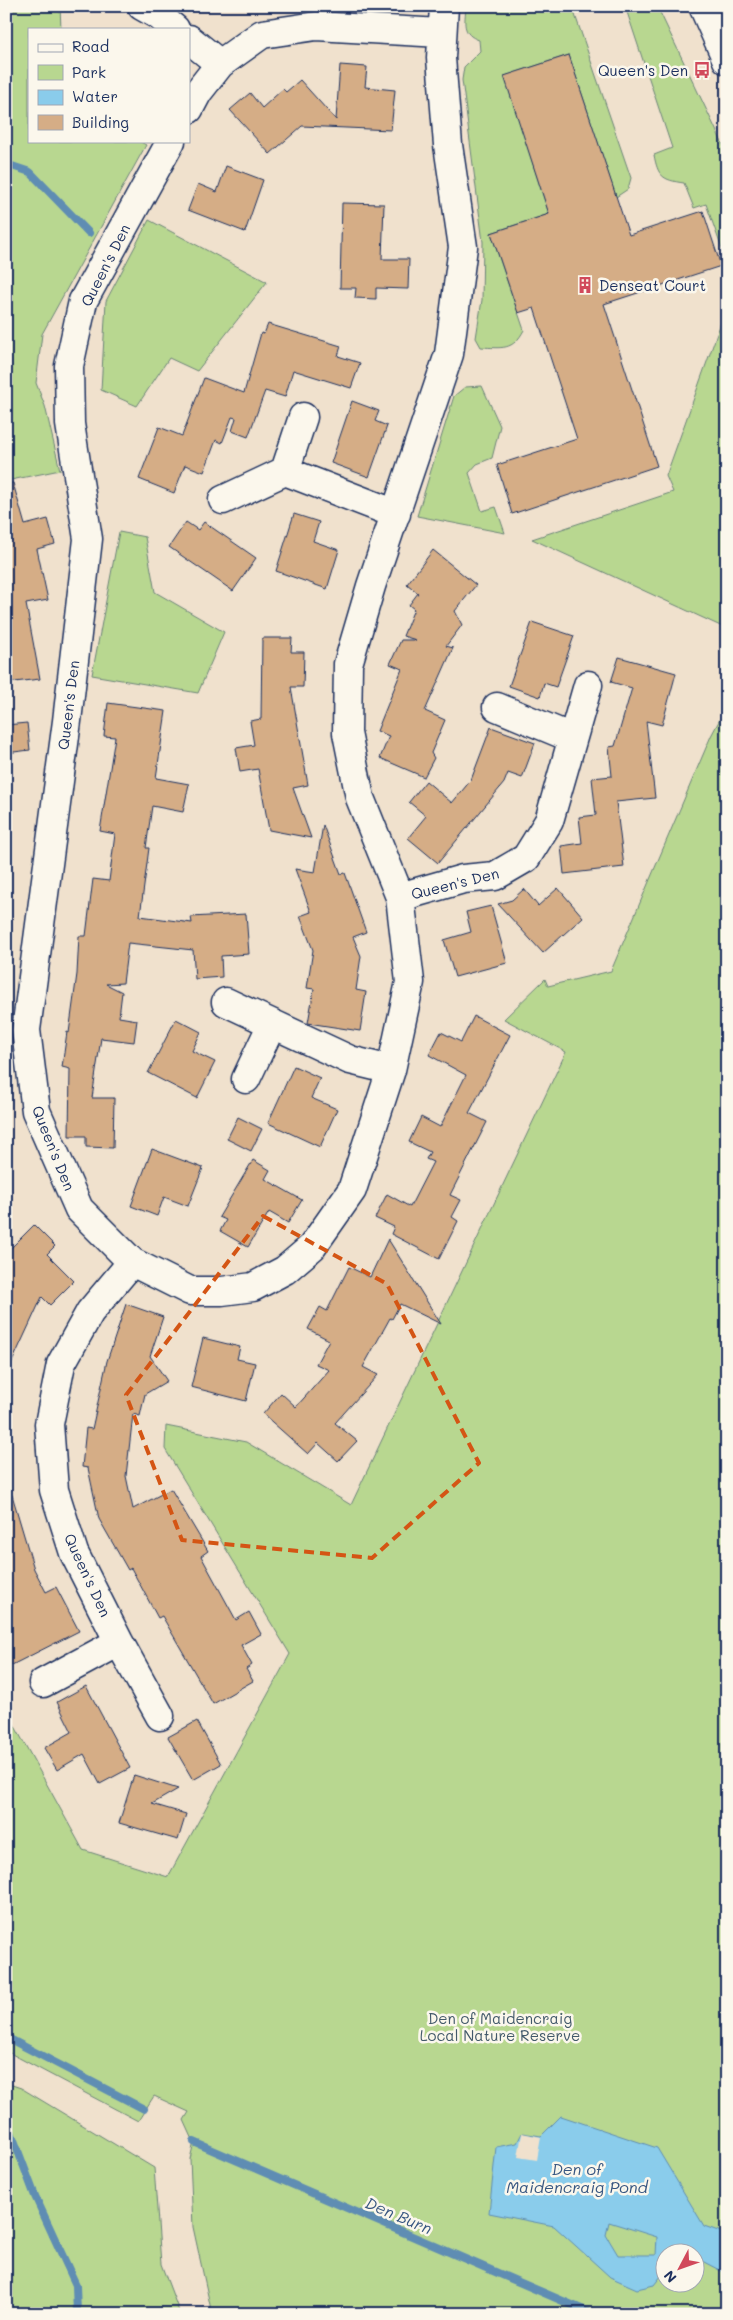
<svg xmlns="http://www.w3.org/2000/svg" width="733" height="2320" font-family="Mali,sans-serif">
  <style>
    .green { fill: #b8d790; stroke: #6a8377; fill-rule: evenodd }
    .water { fill: #8acceb; stroke: #5e8db3; fill-rule: evenodd }
    .pier { fill: #f0e1cd }
    .lines { fill: none; stroke-linecap: round; stroke-linejoin: round }
    .stream { stroke: #5e8db3; stroke-width: 8 }
    .building { fill: #d5ad86; stroke: #1b2f5e }
    .minor-casing { stroke: #1b2f5e; stroke-width: 31 }
    .major-casing { stroke: #1b2f5e; stroke-width: 31 }
    .minor { stroke: #fbf7ec; stroke-width: 28 }
    .major { stroke: #fbf7ec; stroke-width: 28 }
    .marked { fill: none; stroke: #d45514; stroke-width: 4; stroke-dasharray: 10 6; stroke-linejoin: round }
    .labels { text-anchor: middle; dominant-baseline: central; stroke-width: 5; stroke-linejoin: round; paint-order: stroke }
    .poi-label { font-size: 15px; fill: #1b2f5e; stroke: #fbf7ec; text-anchor: end }
    .street-label { font-size: 15px; fill: #1b2f5e; stroke: #fbf7ec }
    .park-label { font-size: 15px; fill: #42596a; stroke: #fbf7ec }
    .water-label { font-size: 16px; font-style: italic; fill: #375681; stroke: #fbf7ec }
  </style>
  <rect width="100%" height="100%" fill="#f0e1cd"/>
  <filter id="ink" filterUnits="userSpaceOnUse"><feTurbulence type="fractalNoise" baseFrequency=".02" numOctaves="2"/><feDisplacementMap in="SourceGraphic" scale="10" xChannelSelector="R" yChannelSelector="G"/><feConvolveMatrix kernelMatrix="1 2 1 2 8 2 1 2 1" color-interpolation-filters="sRGB"/></filter>
  <g filter="url(#ink)">
    <path class="green" d="M6,6H60L61,29H29V141H139L146,145L42,334L36,383L45,406L60,470L6,481Z
      M466,6H572L631,178L628,189L616,197L569,55L505,76L549,214L491,233L524,330C513,351 502,348 481,347L476,338L482,300L483,242L462,80L464,67L480,51L479,40C461,34 465,22 466,6Z
      M625,6H657L727,153V263L706,204L694,208L684,183C662,180 658,176 654,155L672,148Z
      M149,220L267,282L197,371L169,358L137,406L101,390L106,301Z
      M727,306V629L532,539L673,492L666,476Z
      M482,386L500,426L492,458L477,464L469,473L482,511L496,507L505,533L417,516L454,396L465,387Z
      M119,532L145,537L155,592L224,632L198,693L92,675Z
      M727,706V2314H212L193,2227L190,2159L194,2142L184,2120L189,2112L154,2096L138,2121L6,2051V1710L83,1850L168,1877L290,1654L165,1449L166,1426L246,1442L351,1505L566,1052L504,1019L545,979L548,986L611,971L711,736ZM666,2252H696V2282H666Z
      M6,2083L21,2088L154,2168L161,2264L180,2314H6Z"/>
    <path class="water" d="M561,2116L657,2148L704,2226L727,2234V2274L702,2261H696V2252H666L665,2271L654,2285L637,2289L610,2277L554,2226L489,2213L496,2147L517,2143L522,2133L541,2136ZM609,2222L657,2237L656,2255H618L606,2235Z"/>
    <path class="pier" d="M522,2133L541,2137L537,2160L518,2157Z"/>
    <g class="lines">
      <path class="stream" d="M6,164L30,172L89,233
        M6,2037L144,2109
        M6,2119L35,2196L76,2285L77,2314
        M194,2142L593,2314"/>
    </g>
    <path class="building" d="M569,55L629,235L703,211L721,266L604,304L657,466L512,514L497,465L577,439L534,308L518,313L491,233L549,214L504,76Z
      M340,65L367,67L365,87L395,90L391,130L302,126L270,154L230,110L250,93L262,108L283,89L286,92L300,80L336,120Z
      M226,166L263,180L245,232L188,210L198,184L217,192Z
      M342,203L384,204L382,259H409L408,289L376,288V299L355,298L356,288H340Z
      M268,324L341,346L338,356L360,363L351,388L293,370L285,397L265,391L248,437L232,431L236,418L232,417L222,443L216,440L204,472L185,465L174,493L139,479L159,427L182,436L204,378L244,393L261,333L264,334Z
      M352,401L379,411L375,421L387,426L369,477L331,463Z
      M6,483H13L25,525L48,519L55,544L37,549L48,600L26,604L40,679L6,683Z
      M294,514L319,522L313,541L339,550L327,589L276,571Z
      M186,522L198,530L204,522L256,558L233,591L169,547Z
      M433,550L476,585L455,611L462,625L446,646L453,648L425,711L445,720L431,753L434,758L424,777L380,758L389,736L377,731L402,669L390,664L401,640H416L403,636L414,609L409,605L418,593L407,584Z
      M532,622L574,636L556,687L544,683L540,697L509,686Z
      M262,638H292L291,652H304L303,687H291L308,785L293,788L311,838L269,830L258,769L240,772L236,748L254,745L250,721L261,719Z
      M619,657L676,673L662,725L646,721L655,798L616,802L624,867L564,874L561,846L582,843L579,817L596,815L592,778L612,776L609,747L615,746L632,688L611,682Z
      M108,703L166,711L156,778L189,784L183,812L152,806L146,848H149L140,916L192,923L191,917L246,914L249,954L221,956L222,977L195,979L193,950L128,943L123,983L106,984L122,992L119,1017L137,1020L134,1042L101,1038L92,1098H114L113,1148L86,1147V1136H69L70,1069L62,1067L67,1032L69,1033L77,974L79,936H86L93,879L109,881L115,834L100,831L115,737L104,736Z
      M27,723L30,750L6,753V725Z
      M491,727L535,743L522,778L508,773L504,783L438,863L408,838L426,816L409,802L426,781L452,803L471,780Z
      M323,825L341,874L345,873L366,932L353,937L361,956L356,990L366,992L360,1031L308,1023L314,989L307,988L313,950L300,916L311,912L295,869L315,872Z
      M558,888L583,917L543,953L498,904L512,900L524,889L538,906Z
      M491,906L507,963L455,977L444,940L471,932L466,912Z
      M474,1016L510,1035L469,1113L487,1122L450,1195L461,1200L452,1217L458,1221L439,1259L391,1234L394,1227L375,1218L387,1194L410,1207L433,1162L426,1159L430,1152L409,1142L421,1117L440,1127L466,1075L429,1055L441,1032L461,1042Z
      M176,1019L201,1032L192,1051L215,1062L197,1098L148,1073Z
      M294,1066L320,1078L311,1098L337,1109L320,1147L268,1123Z
      M238,1117L262,1129L251,1151L227,1139Z
      M152,1149L203,1168L188,1206L164,1197L157,1216L131,1206Z
      M253,1160L270,1170L265,1179L302,1200L288,1223L269,1212L248,1247L220,1231L226,1220L219,1217Z
      M34,1225L55,1246L47,1254L74,1281L50,1305L42,1297L6,1375V1253Z
      M388,1239L441,1324L400,1304L392,1319L390,1318L363,1367L378,1375L335,1423L357,1441L338,1461L318,1443L308,1454L263,1414L281,1393L296,1407L329,1370L316,1364L329,1340L308,1329L320,1307L327,1311L349,1267L370,1277Z
      M126,1304L163,1317L150,1356L167,1381L145,1394L140,1416L133,1414L126,1476L133,1509L171,1489L208,1551L201,1556L236,1620L249,1612L261,1634L241,1645L252,1665L246,1669L253,1681L213,1704L162,1616L158,1618L131,1568L128,1570L99,1519L88,1468L82,1467L86,1428L92,1429L107,1361Z
      M203,1338L240,1347L237,1359L255,1363L246,1401L191,1387Z
      M6,1495H12L34,1569L46,1592L56,1587L79,1631L6,1668Z
      M86,1686L130,1768L100,1784L84,1754L57,1770L44,1748L72,1732L57,1702Z
      M197,1721L221,1764L193,1780L168,1737Z
      M134,1775L178,1789L152,1804L186,1814L178,1840L119,1823Z"/>
    <g class="lines">
      <g class="minor-casing">
        <path id="minor" d="M142,6L158,15L175,29
          M189,39L220,64
          M189,109L198,92L220,64L262,34L316,26L441,33
          M171,141L83,301L69,366L70,424L88,539L67,721L26,1030L36,1111L79,1209L132,1262L190,1291H222L253,1287L285,1270L312,1247L352,1190L391,1070L410,982L400,897L360,798L347,733L348,664L371,586L449,354L463,247L448,145L441,58L444,6
          M285,471L303,417
          M223,500L285,471L396,514
          M497,707L572,738
          M400,897L463,879L495,876L526,858L549,821L588,685
          M226,1002L350,1060L391,1070
          M246,1079L272,1024
          M132,1262L90,1312L61,1364L49,1424L54,1490L74,1553L119,1642L160,1716
          M43,1683L119,1642"/>
      </g>
      <g class="major-casing">
        <path id="major" d="M703,6L727,60"/>
      </g>
      <use href="#minor" class="minor"/>
      <use href="#major" class="major"/>
    </g>
  </g>
  <path class="marked" d="M263,1216L387,1284L479,1463L372,1558L182,1540L126,1395Z"/>
  <defs>
    <g id="bus-bare" transform="scale(1.35)"><path d="M-5-6H5V4H4V6H2V4H-2V6H-4V4H-5ZM-3.5-4V0h7V-4ZM-3.5 1.2v1.5H-2V1.2ZM2 1.2v1.5H3.5V1.2Z" fill="#d1495b" stroke="#fbf7ec" stroke-width="2.5" paint-order="stroke"/></g>
    <g id="building-bare" transform="scale(1.35)"><path d="M-4-6H4V6H1V3H-1V6H-4ZM-2.5-4.3h1.7v1.8h-1.7ZM.8-4.3h1.7v1.8H.8ZM-2.5-1h1.7V.8h-1.7ZM.8-1h1.7V.8H.8Z" fill="#d1495b" stroke="#fbf7ec" stroke-width="2.5" paint-order="stroke"/></g>
  </defs>
  <g fill-rule="evenodd">
    <use href="#bus-bare" x="702" y="70"/>
    <use href="#building-bare" x="585" y="285"/>
  </g>
  <g class="labels">
    <g class="poi-label">
      <text x="688" y="70">Queen's Den</text>
      <text x="599" y="285" text-anchor="start">Denseat Court</text>
    </g>
    <g class="street-label">
      <text transform="translate(105 265) rotate(-63)">Queen's Den</text>
      <text transform="translate(68 705) rotate(-83)">Queen's Den</text>
      <text transform="translate(455 883) rotate(-14)">Queen's Den</text>
      <text transform="translate(54 1148) rotate(68)">Queen's Den</text>
      <text transform="translate(88 1575) rotate(65)">Queen's Den</text>
    </g>
    <g class="park-label">
      <text x="500" y="2018">Den of Maidencraig<tspan x="500" dy="17">Local Nature Reserve</tspan></text>
    </g>
    <g class="water-label">
      <text x="577" y="2168">Den of<tspan x="577" dy="18">Maidencraig Pond</tspan></text>
      <text transform="translate(399 2215) rotate(23)">Den Burn</text>
    </g>
  </g>
  <rect width="733" height="2320" fill="none" stroke="#fbf7ec" stroke-width="25"/>
  <rect x="12" y="12" width="708" height="2295" fill="none" stroke="#1b2f5e" stroke-width="2" filter="url(#ink)"/>
  <rect x="28" y="28" width="162" height="115" fill="#fbf7ec" stroke="#a1a7b3"/>
  <rect x="38" y="44" width="25" height="8" fill="#fbf7ec" stroke="#a1a7b3"/>
  <text x="72" y="52" font-size="15" fill="#1b2f5e">Road</text>
  <rect x="38" y="65" width="25" height="15" fill="#b8d790" stroke="#a1a7b3"/>
  <text x="72" y="78" font-size="15" fill="#1b2f5e">Park</text>
  <rect x="38" y="90" width="25" height="15" fill="#8acceb" stroke="#a1a7b3"/>
  <text x="72" y="102" font-size="15" fill="#1b2f5e">Water</text>
  <rect x="38" y="115" width="25" height="15" fill="#d5ad86" stroke="#a1a7b3"/>
  <text x="72" y="128" font-size="15" fill="#1b2f5e">Building</text>
  <g transform="translate(680 2268) rotate(229)"><circle r="24" fill="#fbf7ec" stroke="#a1a7b3"/>
  <path d="M0-4L9 19L0 12L-9 19Z" fill="#d1495b"/>
  <text y="-8" font-size="14" font-weight="bold" text-anchor="middle" fill="#1b2f5e">N</text>
  </g>
</svg>
